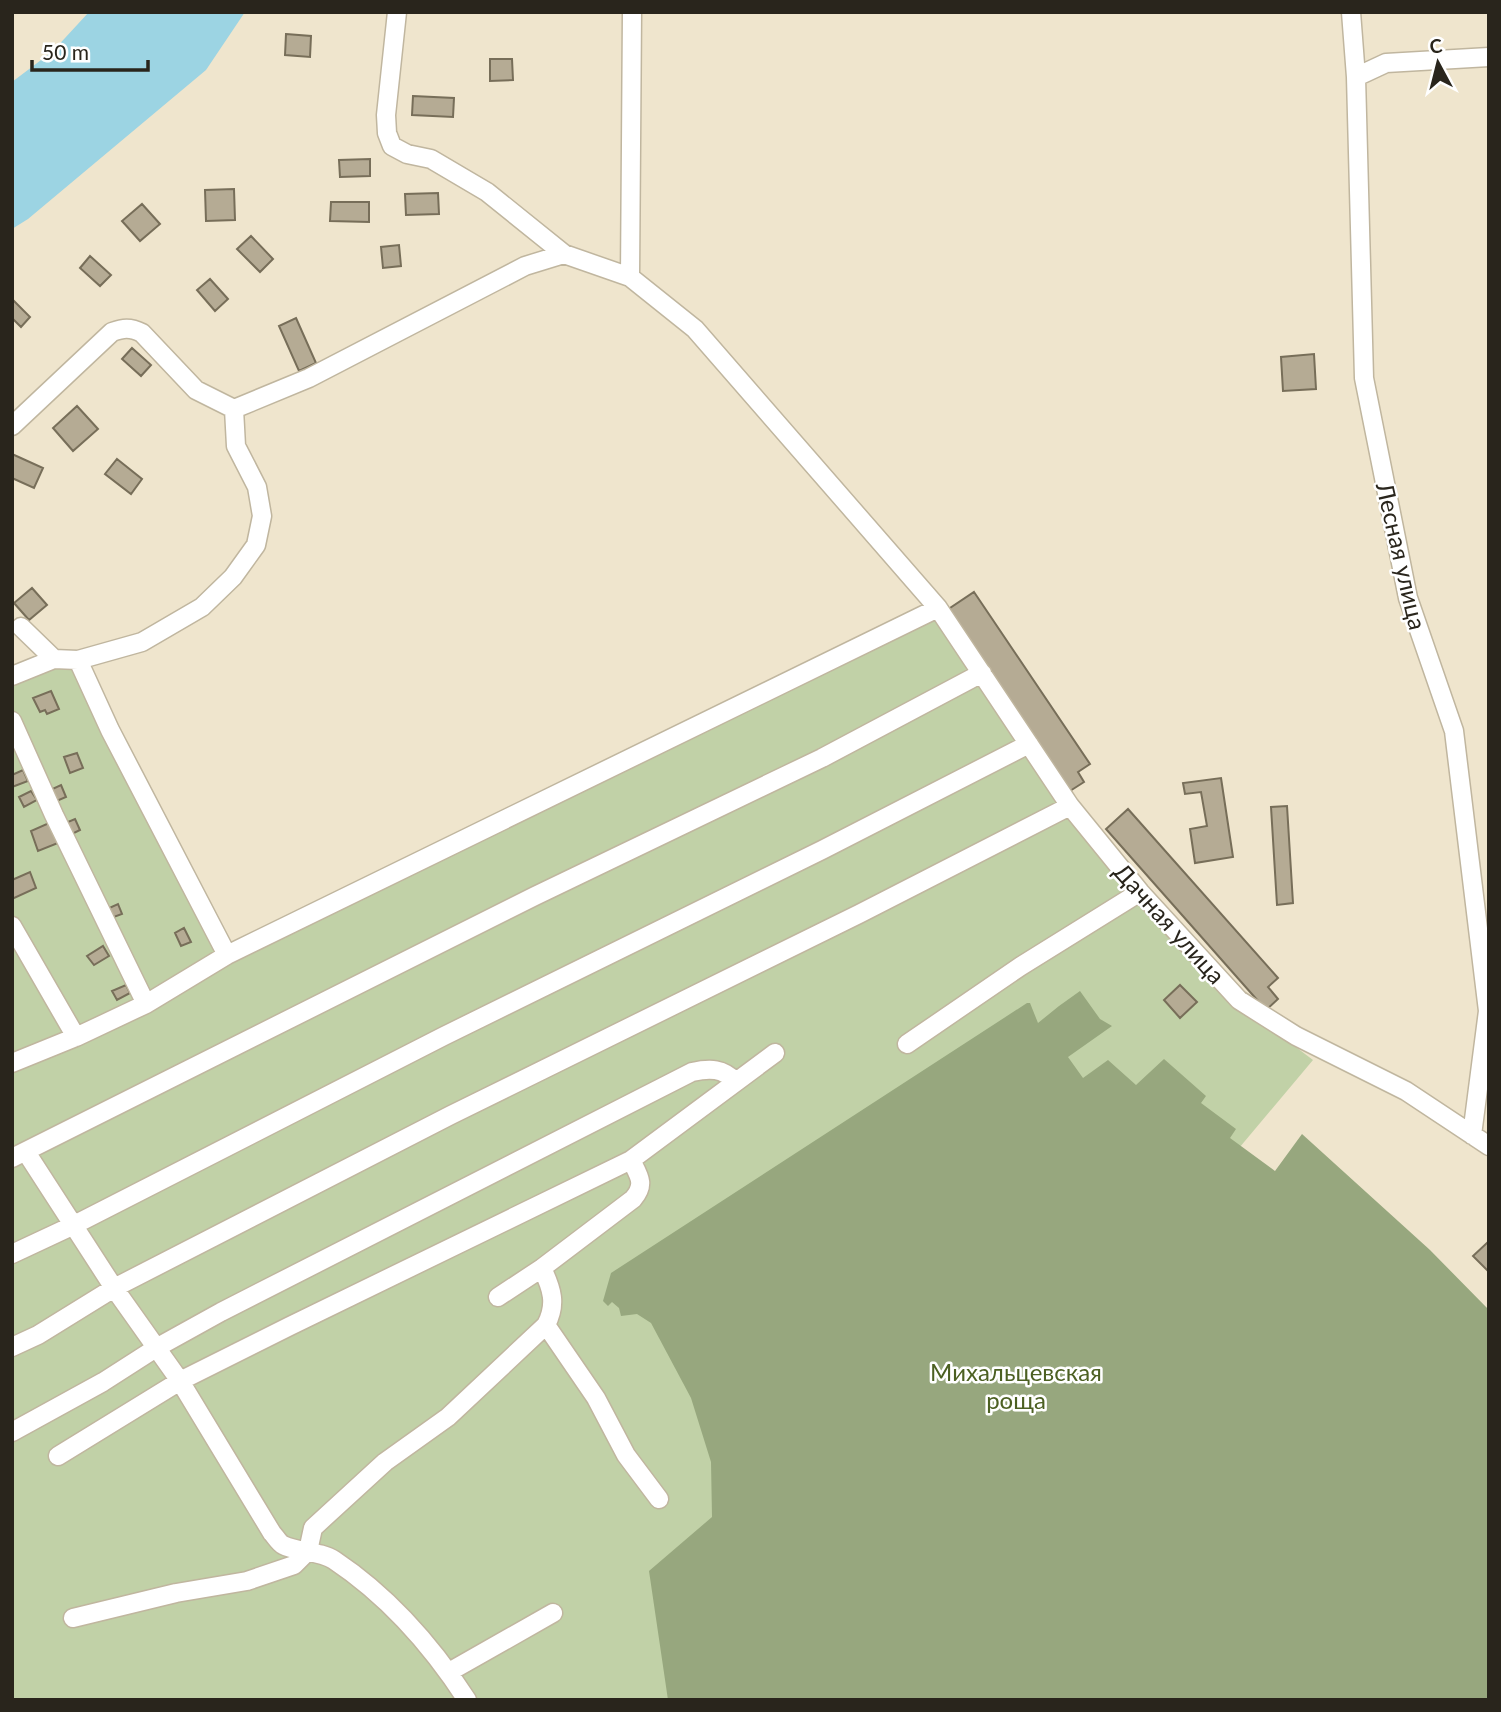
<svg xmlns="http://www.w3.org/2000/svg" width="1501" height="1712" font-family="Lato,sans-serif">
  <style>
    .green { fill: #c1d1a7 }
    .forest { fill: #97a77e }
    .water { fill: #9cd4e3 }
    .building { fill: #b5ab94; stroke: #776e59; stroke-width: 2 }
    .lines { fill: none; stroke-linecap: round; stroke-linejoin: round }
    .minor-casing { stroke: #c0b69f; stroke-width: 21 }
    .minor { stroke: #fff; stroke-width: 18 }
    .labels { text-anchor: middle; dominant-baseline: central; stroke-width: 5; stroke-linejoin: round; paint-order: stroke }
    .street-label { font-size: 24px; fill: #29251c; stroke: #fff }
    .park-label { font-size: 24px; fill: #4c6022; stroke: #fff }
  </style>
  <rect width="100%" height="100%" fill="#efe5cd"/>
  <path class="green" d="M931,606L1067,809L1236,1002L1313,1060L776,1700H12V683L79,653L231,946Z"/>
  <path class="forest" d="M1080,991L1100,1019L1112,1026L1068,1057L1083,1078L1108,1060L1136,1085L1164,1059L1206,1096L1201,1103L1236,1129L1230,1138L1275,1171L1302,1134L1430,1250L1489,1310V1700H668L649,1571L712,1517L711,1462L691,1398L651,1323L637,1314L621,1316L619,1308L612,1302L608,1306L603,1301L611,1273L1027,1003H1030L1038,1023L1059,1006Z"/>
  <path class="water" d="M89,12H245L206,70L28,219L12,229V82L53,51Z"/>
  <path class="building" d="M286,34L311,36L310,57L285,55Z
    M490,59H512L513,80L490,81Z
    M413,96L454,98L453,117L412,115Z
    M370,159V176L340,177L339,160Z
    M234,189L235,220L206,221L205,190Z
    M438,193L439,214L406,215L405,194Z
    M331,202H369V222L330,221Z
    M142,204L160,224L140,241L122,221Z
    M251,236L273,259L260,272L237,249Z
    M399,245L401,266L383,268L381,247Z
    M90,256L111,275L100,286L80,268Z
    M210,279L228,299L215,311L197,290Z
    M12,299L30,317L21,327L12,318Z
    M296,318L316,363L299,371L279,326Z
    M132,348L151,365L141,376L122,359Z
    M1314,354L1316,389L1283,391L1281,357Z
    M77,406L98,429L73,451L53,428Z
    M12,454L43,468L34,488L12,478Z
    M117,459L142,479L131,494L105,474Z
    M32,588L47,605L29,620L14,603Z
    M974,592L1090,764L1078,772L1084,782L1070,791L947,610Z
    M51,691L59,709L47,714L45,710L40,712L33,698Z
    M77,753L83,768L70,773L64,757Z
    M23,770L28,781L12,787V775Z
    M1221,778L1233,857L1195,863L1190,829L1207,826L1201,792L1185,794L1183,783Z
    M61,785L66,797L52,803L48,791Z
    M31,791L37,800L24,807L19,797Z
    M1287,806L1293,903L1277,905L1271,807Z
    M1128,809L1278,978L1268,987L1278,999L1266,1010L1106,829Z
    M75,819L80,830L68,836L63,824Z
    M49,823L58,843L38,851L31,831Z
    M30,872L36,888L12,899V880Z
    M118,904L122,914L111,918L107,909Z
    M184,928L191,942L181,946L175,933Z
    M103,946L109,956L94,965L87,956Z
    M126,985L130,993L117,1000L112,991Z
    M1180,985L1197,1002L1180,1018L1164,1000Z
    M1489,1241V1272L1473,1256Z"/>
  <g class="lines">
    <g class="minor-casing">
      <path id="minor" d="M397,12L386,115L387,133L392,146L407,154L431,159L487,192L564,254L630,277L695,329L938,608L1070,806L1140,892L1239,1000L1296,1036L1406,1091L1489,1146
        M1351,12L1356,77L1364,378L1408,598L1454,731L1488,1011L1472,1135
        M1356,77L1386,63L1489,57
        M630,277L632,12
        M234,409L309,378L525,266L564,254
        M12,426L112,332C123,328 130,327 142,333L196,390L234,409L236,446L257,487L262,516L256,545L233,577L202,607L142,642L78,660L54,659L12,676
        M21,627L54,659
        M78,660L110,730L227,955
        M12,721L54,815L146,1004
        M12,926L76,1037
        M907,1044L1021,966L1140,892
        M12,1063L76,1037L146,1004L227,955L938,608
        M26,1152L114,1288L180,1381L272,1533C275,1536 279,1543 283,1545C296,1552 321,1551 334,1560C388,1596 432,1646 467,1700
        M12,1158L535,896L822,758L982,673
        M12,1254L74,1225L444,1036L822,850L1029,744
        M498,1297L542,1268L633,1199C646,1184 639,1176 631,1160
        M546,1325L596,1398L626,1455L659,1499
        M12,1347L38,1335L114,1288L451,1115L859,914L1070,806
        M12,1432L103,1382L156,1348L221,1312L692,1072C710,1068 723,1068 736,1082
        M58,1456L180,1381L290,1326L631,1160L775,1053
        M73,1618L176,1593L247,1581L294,1565L308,1551L313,1528L385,1462L448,1417L546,1325C557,1304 552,1289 542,1268
        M449,1672L553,1613"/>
    </g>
    <use href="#minor" class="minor"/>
  </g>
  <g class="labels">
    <g class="street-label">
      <text transform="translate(1402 556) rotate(77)">Лесная улица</text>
      <text transform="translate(1170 923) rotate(48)">Дачная улица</text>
    </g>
    <g class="park-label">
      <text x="1016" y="1371">Михальцевская<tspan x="1016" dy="28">роща</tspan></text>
    </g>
  </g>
  <rect width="1501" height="1712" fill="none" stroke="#29251c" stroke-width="28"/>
  <g transform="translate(1438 63) rotate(353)" stroke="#ffffff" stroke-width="5" paint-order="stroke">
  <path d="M0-5L12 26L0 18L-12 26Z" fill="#29251c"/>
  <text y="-10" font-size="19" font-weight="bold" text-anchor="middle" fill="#29251c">С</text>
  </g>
  <path d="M32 60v10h116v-10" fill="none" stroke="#29251c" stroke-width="3.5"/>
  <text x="42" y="60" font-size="21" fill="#29251c" stroke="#ffffff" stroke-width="5" paint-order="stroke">50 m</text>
</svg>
